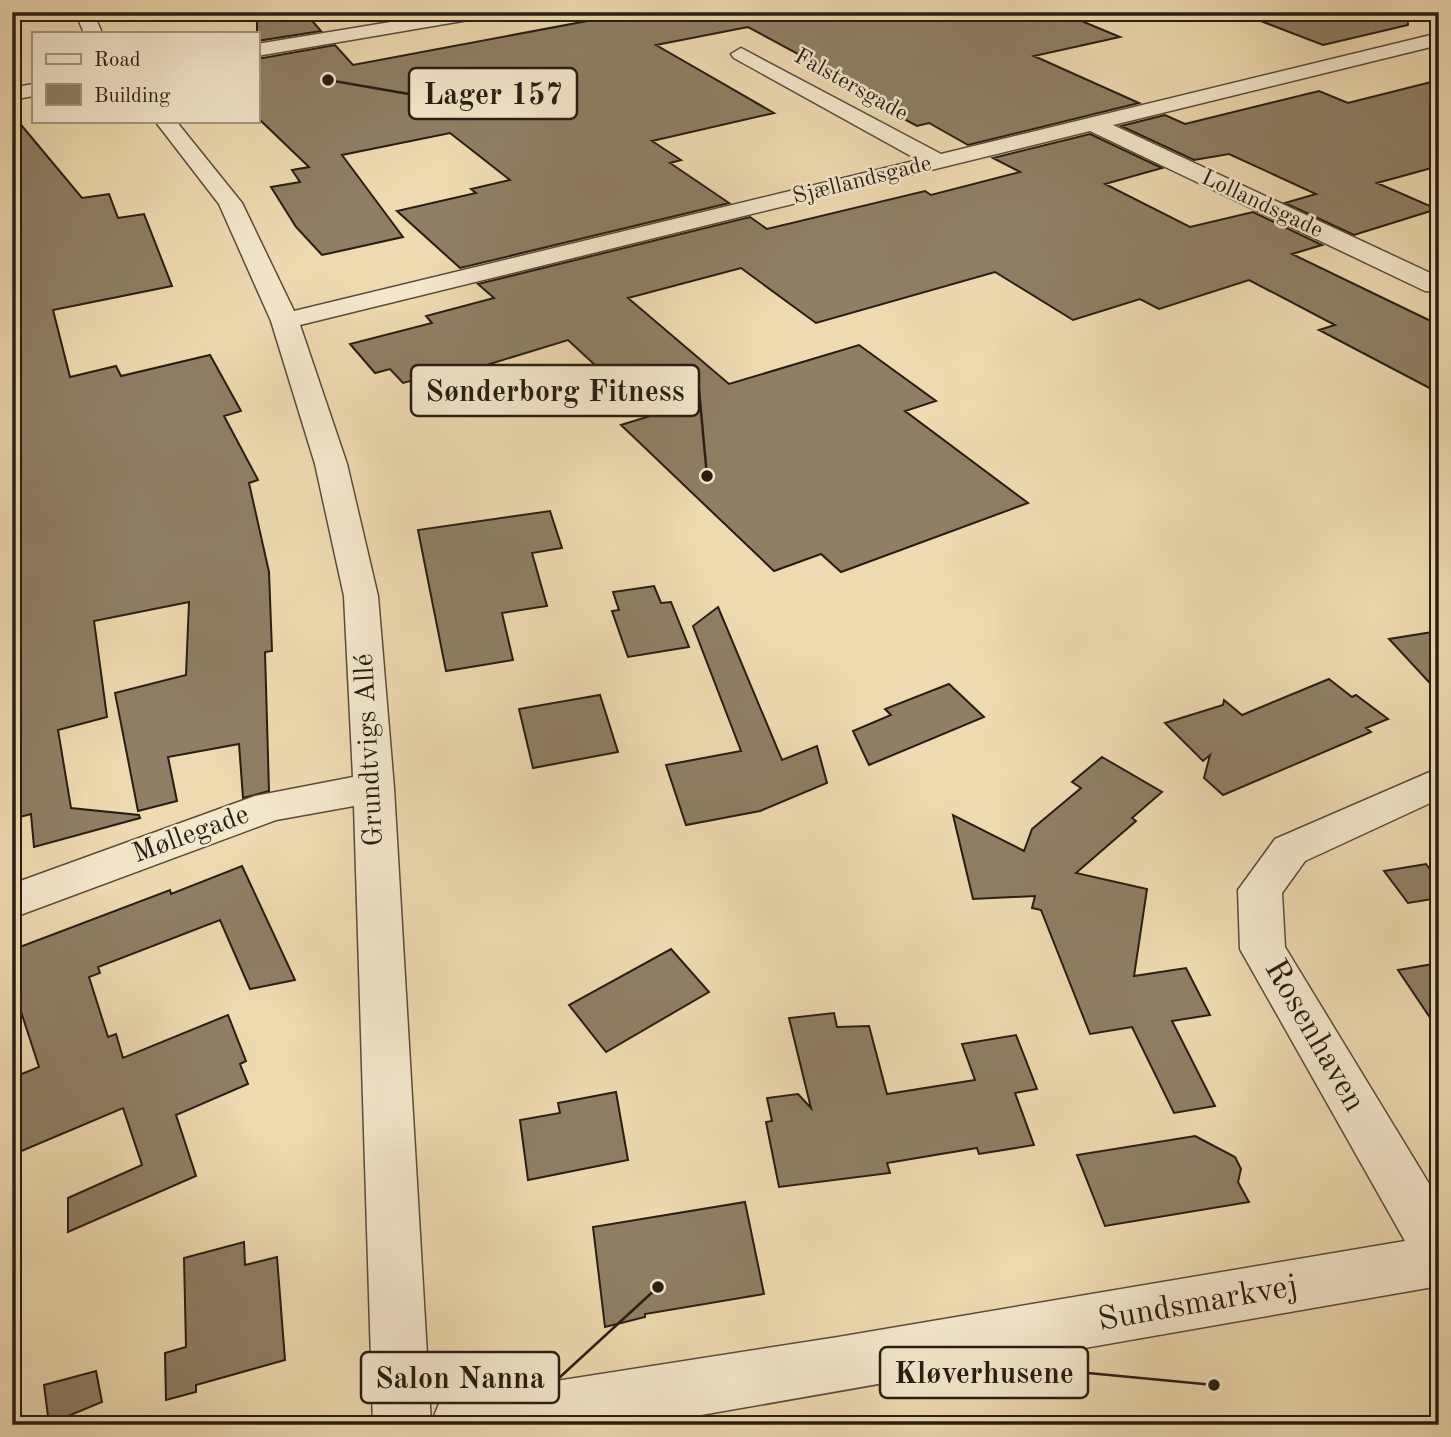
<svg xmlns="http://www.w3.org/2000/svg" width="1451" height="1437" font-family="'Old Standard TT',serif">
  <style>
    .building { fill: #8e7f65; stroke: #281d13; stroke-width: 2 }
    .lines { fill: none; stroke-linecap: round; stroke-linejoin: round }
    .minor-casing { stroke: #594c3a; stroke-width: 3 }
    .minor { fill: #f3e7cc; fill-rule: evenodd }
    .labels { text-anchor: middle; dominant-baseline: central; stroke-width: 5; stroke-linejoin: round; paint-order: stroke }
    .far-street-label { font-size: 23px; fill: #281d13; stroke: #f3e7cc }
    .street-label { font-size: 28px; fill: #281d13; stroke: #f3e7cc }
    .near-street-label { font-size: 33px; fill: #281d13; stroke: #f3e7cc }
    .leader { fill: none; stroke: #281d13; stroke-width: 2.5 }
    .callout-dot { fill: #281d13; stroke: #f3e7cc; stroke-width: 2.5 }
    .callout { fill: #f3e7cc; stroke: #281d13; stroke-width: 2.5 }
    .callout-label { font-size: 30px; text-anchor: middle; font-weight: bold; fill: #281d13 }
  </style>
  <rect width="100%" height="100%" fill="#eddab0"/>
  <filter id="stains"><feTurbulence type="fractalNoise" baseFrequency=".00286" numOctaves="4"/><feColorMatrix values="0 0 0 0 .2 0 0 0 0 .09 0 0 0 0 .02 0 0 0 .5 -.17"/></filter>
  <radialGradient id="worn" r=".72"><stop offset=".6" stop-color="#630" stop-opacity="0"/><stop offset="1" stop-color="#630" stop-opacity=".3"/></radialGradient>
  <path class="building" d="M635,12H1060L1120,37L1034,56L1139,103L968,145L929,123L917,126L868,100L878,97L748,27L656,45L774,113L652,141L681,160L670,163L729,203L460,268L397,211L476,193L471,189L510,180L450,133L342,155L403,237L322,255L296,227L271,187L300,182L292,170L309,167L257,117V59L335,45L353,65Z
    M1246,12H1407L1408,25L1323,45L1245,15Z
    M283,16L287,20L309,17L321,31L257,41V19Z
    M1439,80V166L1377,183L1437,209L1354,235L1285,203L1316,194L1229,154L1194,160L1121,126L1165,115L1185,124L1319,91L1348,103Z
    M12,114L82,198L109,194L118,218L144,214L172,286L53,310L70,377L116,366L121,376L210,355L241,411L224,416L258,480L249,483L269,572L272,651L265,652L269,791L243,798L239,744L168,757L177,801L138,811L115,693L186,675L189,602L94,621L107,717L58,730L71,808L139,815L140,818L34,847L31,814L12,819Z
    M1090,134L1162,168L1105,184L1190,227L1253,212L1322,245L1292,254L1439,325V393L1319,330L1335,325L1249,280L1159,309L1140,299L1073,320L995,272L816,323L741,268L628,298L729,384L859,345L936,401L905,411L1028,503L841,572L821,554L774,571L621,425L650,416L568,340L467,371L463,367L403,383L390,369L375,373L350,344L432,323L426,316L494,298L478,284L750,217L767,229L925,191L931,195L1020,172L993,158Z
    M550,511L562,548L532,553L547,606L502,613L513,660L446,671L418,530Z
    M654,586L661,603L671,602L689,647L628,657L612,611L619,610L613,592Z
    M718,607L782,760L817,746L827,783L760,811L686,825L666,765L741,751L693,626Z
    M1439,631V693L1389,639Z
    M1329,679L1352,697L1356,695L1388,719L1366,728L1371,732L1223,795L1204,778L1210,755L1203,761L1165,723L1223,705L1224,700L1242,715Z
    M949,684L984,717L869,765L853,731L891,715L885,709Z
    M600,695L618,752L533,768L519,709Z
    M1102,757L1162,792L1132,818L1136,821L1076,873L1147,889L1134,976L1186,968L1210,1015L1172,1021L1215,1106L1174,1113L1132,1027L1090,1034L1041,910L1032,908L1035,896L973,899L953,815L1024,851L1032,829L1081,788L1072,782Z
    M1426,864L1429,868L1439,866V898L1408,903L1384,871Z
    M242,866L295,980L250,989L220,920L98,967L100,973L89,977L108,1037L116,1034L123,1058L228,1015L246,1061L240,1064L248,1084L176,1115L196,1176L68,1232V1198L142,1165L123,1108L12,1155V1078L39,1067L12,984V950L170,890L171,894Z
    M671,949L709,992L606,1052L569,1005Z
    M1439,963V1031L1398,970Z
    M834,1013L837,1027L869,1026L887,1094L975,1080L962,1044L1016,1035L1037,1089L1015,1093L1034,1145L979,1154L977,1148L887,1163L890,1173L779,1187L766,1122L772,1121L767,1098L798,1094L811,1108L789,1018Z
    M616,1092L628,1160L528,1180L520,1120L560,1113L558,1103Z
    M1195,1136L1235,1157L1241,1169L1238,1182L1249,1202L1105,1226L1077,1155Z
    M745,1202L764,1294L645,1314V1317L605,1327L593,1227Z
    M244,1242L245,1265L277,1257L285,1360L196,1385V1392L166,1400L165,1353L186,1347L184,1258Z
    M96,1371L102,1402L49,1424L44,1385Z"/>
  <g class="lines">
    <g class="minor-casing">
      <path id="minor" d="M75,12H93L102,33H84Z
        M451,12H495L486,17L257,56V44Z
        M1439,33V45L1113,125L1439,277V292L1425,291L1090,131L300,325L347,464L378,596L394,788L431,1423L439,1404L460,1396L838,1337L1405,1241L1240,949L1238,890L1275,839L1439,768V799L1305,861L1282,893L1285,947L1439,1200V1286L644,1425H373L354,806L276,820L12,918V884L255,796L353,777L344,596L315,464L271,321L219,204L155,121H176L242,203L294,311L918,160L734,58L731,54L741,48L941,154Z
        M33,84V96L12,100V88Z"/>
    </g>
    <use href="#minor" class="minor"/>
  </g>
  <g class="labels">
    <g class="far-street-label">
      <text transform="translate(851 85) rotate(29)">Falstersgade</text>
      <text transform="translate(862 180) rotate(-14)">Sjællandsgade</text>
      <text transform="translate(1262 204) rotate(25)">Lollandsgade</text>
    </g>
    <g class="street-label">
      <text transform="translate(370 750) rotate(-93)">Grundtvigs Allé</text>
      <text transform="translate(191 835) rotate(-20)">Møllegade</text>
    </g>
    <g class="near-street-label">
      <text transform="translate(1314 1036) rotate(60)">Rosenhaven</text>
      <text transform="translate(1198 1304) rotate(-10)">Sundsmarkvej</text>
    </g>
  </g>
  <path class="leader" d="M328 80L409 94M707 476L699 390M1214 1385L1088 1373M658 1287L559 1378"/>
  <g class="callout-dot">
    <circle cx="328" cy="80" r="7"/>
    <circle cx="707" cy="476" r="7"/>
    <circle cx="1214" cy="1385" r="7"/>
    <circle cx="658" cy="1287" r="7"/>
  </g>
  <g class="callout">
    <rect x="409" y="68" width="168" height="51" rx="7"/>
    <rect x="411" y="365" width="288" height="51" rx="7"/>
    <rect x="880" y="1347" width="208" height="51" rx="7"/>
    <rect x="361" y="1352" width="198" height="51" rx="7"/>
  </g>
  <g class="callout-label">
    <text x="493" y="104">Lager 157</text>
    <text x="555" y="401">Sønderborg Fitness</text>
    <text x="984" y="1383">Kløverhusene</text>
    <text x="460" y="1388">Salon Nanna</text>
  </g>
  <rect width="1451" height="1437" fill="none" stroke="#eddab0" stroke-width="42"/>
  <rect x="14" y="14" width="1423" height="1409" fill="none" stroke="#281d13" stroke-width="3.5"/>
  <rect x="21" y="21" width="1409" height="1395" fill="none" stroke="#281d13" stroke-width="2"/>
  <rect x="32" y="32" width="228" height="91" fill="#f3e7cc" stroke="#a29682" stroke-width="2"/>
  <rect x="46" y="54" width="35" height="10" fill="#f3e7cc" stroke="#a29682" stroke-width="2"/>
  <text x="94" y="66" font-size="21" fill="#281d13">Road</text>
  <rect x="46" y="84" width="35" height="21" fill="#8e7f65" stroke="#a29682" stroke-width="2"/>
  <text x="94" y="102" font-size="21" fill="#281d13">Building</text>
  <rect width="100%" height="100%" filter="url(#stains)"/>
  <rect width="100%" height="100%" fill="url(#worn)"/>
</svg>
